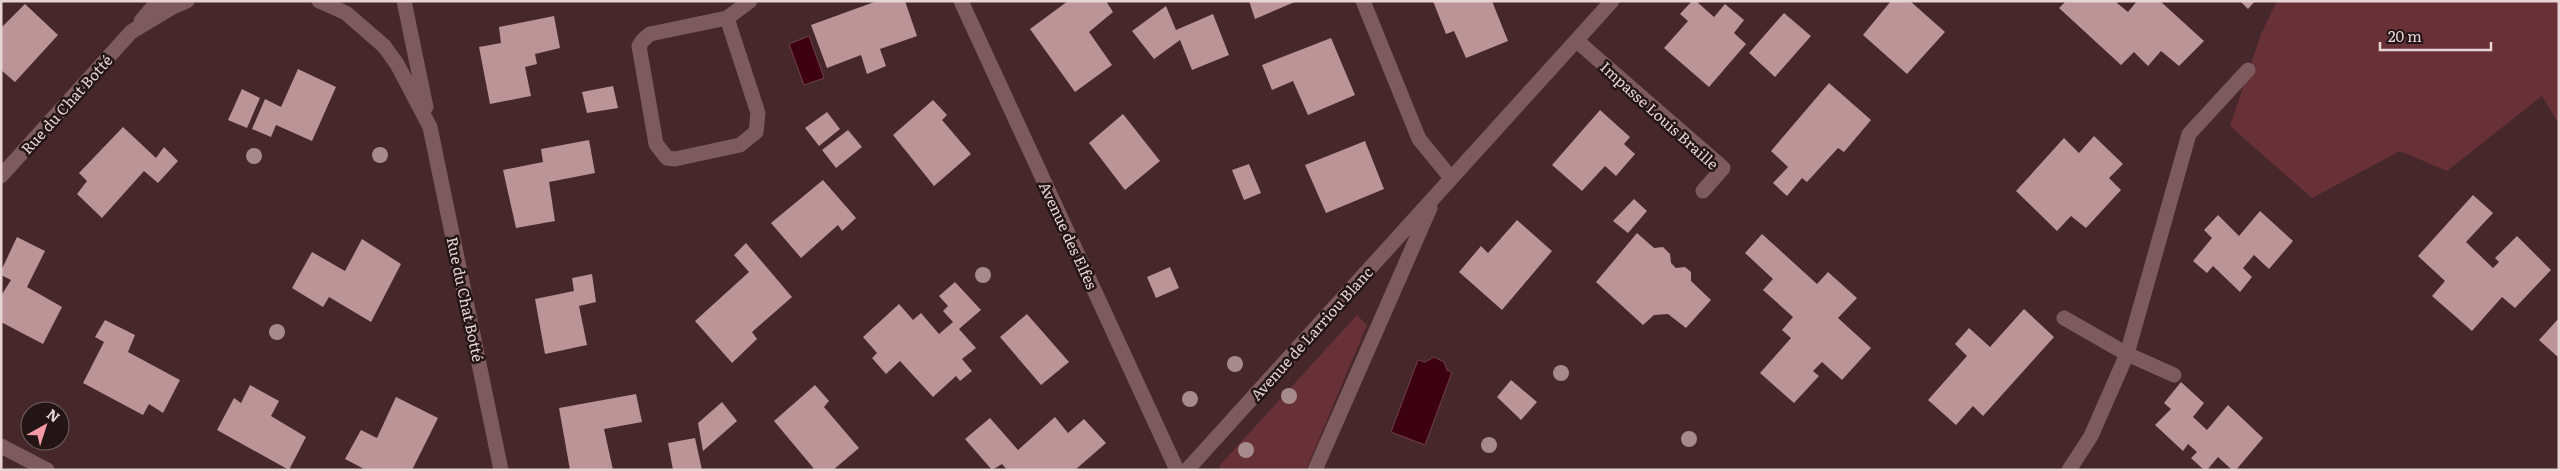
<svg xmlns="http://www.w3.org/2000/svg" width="2560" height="471" font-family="Literata,serif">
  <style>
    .green { fill: #683138 }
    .water { fill: #3d0010; stroke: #70404b }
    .building { fill: #ba9497 }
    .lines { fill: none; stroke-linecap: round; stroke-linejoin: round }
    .lane { stroke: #7c5a5d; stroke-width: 15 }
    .street { stroke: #7c5a5d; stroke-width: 15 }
    .tree { fill: #a58b8d }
    .labels { text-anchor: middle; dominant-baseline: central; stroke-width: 5; stroke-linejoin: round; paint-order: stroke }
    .street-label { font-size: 15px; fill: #e8d4d5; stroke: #231516 }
  </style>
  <rect width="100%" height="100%" fill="#46272b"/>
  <path class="green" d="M2277,1H2559V124L2542,96L2447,171L2400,151L2312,198L2230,126L2261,34Z
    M1357,315L1367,325L1306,470H1219L1220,465Z"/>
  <path class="water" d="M809,36L824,78L804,85L789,44Z
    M1434,357L1444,362L1447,370L1452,372L1425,445L1391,432L1418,360L1425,362Z"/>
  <path class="building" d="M877,1H905L917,36L880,49L886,66L867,74L861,55L827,68L811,25Z
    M1068,1H1106L1113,12L1089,32L1112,65L1075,92L1030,29Z
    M1249,1H1297L1255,19Z
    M1433,1H1492L1508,41L1466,58L1454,31L1446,34Z
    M1692,1H1696L1714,17L1725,4L1744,20L1734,33L1746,44L1709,87L1664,48L1688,21L1680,14Z
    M1891,1H1910L1945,32L1907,74L1863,35Z
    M2066,1H2118L2117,3L2128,12L2137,1H2160L2204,41L2179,66L2161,51L2148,66L2134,52L2121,65L2059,8Z
    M2240,1H2255L2248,9Z
    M25,4L58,35L15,82L1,70V28Z
    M1166,6L1176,30L1213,14L1229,55L1192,70L1180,40L1154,59L1132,31Z
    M1784,13L1811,36L1775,77L1749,53Z
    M554,16L560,48L535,54L537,64L525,67L531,96L490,104L479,47L501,43L499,27Z
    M1331,38L1355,95L1308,115L1293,81L1272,90L1262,65Z
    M298,69L336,87L312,141L276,125L271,137L252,129L265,99L281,107Z
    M1829,83L1871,120L1844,152L1838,148L1807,182L1802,178L1787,196L1773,183L1788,167L1771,151Z
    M613,86L618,108L587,113L582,92Z
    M242,89L260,98L247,128L228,120Z
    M933,100L947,115L942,120L971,154L934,186L893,135Z
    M1600,110L1630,137L1624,144L1635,154L1616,176L1605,166L1582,191L1552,165Z
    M827,112L840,129L819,146L805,128Z
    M1123,114L1160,161L1125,190L1089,143Z
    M123,127L156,158L164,147L178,161L158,183L144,171L102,218L77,194L87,181L79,173Z
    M848,130L862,147L836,168L822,150Z
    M2094,136L2123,164L2109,178L2121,190L2086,228L2071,216L2057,231L2016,191L2064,138L2079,153Z
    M589,140L595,173L549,182L555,221L516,228L503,170L543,162L541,149Z
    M1365,141L1384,189L1326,213L1305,165Z
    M1249,164L1261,193L1244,200L1232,170Z
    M823,180L856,218L842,231L838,225L801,258L771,223Z
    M2473,195L2493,213L2466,242L2493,268L2499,262L2495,258L2517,236L2551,270L2515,308L2502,297L2472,331L2432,296L2445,281L2418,256Z
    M1634,199L1647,211L1628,233L1613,221Z
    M2260,211L2293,241L2269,269L2254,255L2243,268L2252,277L2240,292L2213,266L2207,273L2193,261L2212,238L2204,230L2218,215L2239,236Z
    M1517,220L1552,251L1502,310L1459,272L1481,246L1488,253Z
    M1637,233L1654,248L1663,247L1670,254L1671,263L1676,268L1685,267L1691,272V281L1711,300L1686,328L1668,314L1654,315L1643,325L1596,282Z
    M1762,234L1817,284L1828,272L1857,298L1838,318L1871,348L1842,380L1822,362L1813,371L1819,376L1794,403L1760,373L1791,338L1782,330L1793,317L1763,290L1773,279L1745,253Z
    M17,237L45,251L27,287L62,307L43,344L1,322V296L11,280L1,275V271Z
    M362,239L401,264L371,322L329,297L323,307L292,288L312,252L345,271Z
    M746,243L792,297L752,332L757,339L732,363L695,321L749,272L734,255Z
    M1170,267L1179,288L1156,298L1147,277Z
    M592,274L596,302L579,306L587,345L545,354L535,299L574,291L572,278Z
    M955,282L981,310L959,329L976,348L962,359L972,371L960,381L956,376L933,397L900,361L886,374L872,358L877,353L863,337L899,304L913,320L921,313L939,334L953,322L943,311L948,306L939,296Z
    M2024,309L2054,337L1983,416L1973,406L1956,425L1928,400L1967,356L1955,344L1969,328L1990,347Z
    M1027,314L1069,362L1041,385L1000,337Z
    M2559,318V358L2539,340Z
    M105,320L135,335L128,352L180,380L163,413L149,404L143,415L83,383L104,342L95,337Z
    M1511,380L1537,402L1521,420L1497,397Z
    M2181,382L2204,403L2193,417L2207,430L2228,405L2263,438L2236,470H2232L2218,457L2207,470H2204L2191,458L2197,452L2188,444L2183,451L2155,425L2171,409L2164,403Z
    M250,385L279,401L271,416L306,437L289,470L217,430L234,398L241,403Z
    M815,385L829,401L824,407L859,448L833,470H815L774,421Z
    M636,394L642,422L604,429L613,470H570L559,408Z
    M396,397L438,418L412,470H366L345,459L361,430L377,438Z
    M722,402L737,421L703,451L698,423Z
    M1055,417L1068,433L1084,419L1106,443L1075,470H1007L1002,464L992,470L965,439L990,418L1018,450Z
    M695,438L702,470H673L668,443Z"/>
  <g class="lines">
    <path class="lane" d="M2064,318L2127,354L2174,375
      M2069,470L2091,436L2127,354L2189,134L2248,70"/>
    <path class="street" d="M319,1L346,13L384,46L397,64L430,127L501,470
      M404,1L426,107
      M961,1L1177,470
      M1363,1L1419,139L1451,178
      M727,18L758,113L756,132L740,145L675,159L667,158L656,144L639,46L643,40L650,34L727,18L750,1
      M141,21L158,1
      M1577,41L1723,168L1703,191
      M1,176L131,32L171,8L187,1
      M1,446L47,470
      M1187,470L1612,1
      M1315,470L1430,208"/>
  </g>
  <g class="tree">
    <circle cx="380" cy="155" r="8"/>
    <circle cx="254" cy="156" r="8"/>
    <circle cx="983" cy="275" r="8"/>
    <circle cx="277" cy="332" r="8"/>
    <circle cx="1235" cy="364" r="8"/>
    <circle cx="1561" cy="373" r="8"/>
    <circle cx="1289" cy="396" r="8"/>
    <circle cx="1190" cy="399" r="8"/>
    <circle cx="1689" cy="439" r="8"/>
    <circle cx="1489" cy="445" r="8"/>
    <circle cx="1246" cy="450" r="8"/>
  </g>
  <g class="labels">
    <g class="street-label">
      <text transform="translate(66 104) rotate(-48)">Rue du Chat Botté</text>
      <text transform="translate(1660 115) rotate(42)">Impasse Louis Braille</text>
      <text transform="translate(1069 235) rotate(65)">Avenue des Elfes</text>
      <text transform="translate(466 299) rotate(78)">Rue du Chat Botté</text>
      <text transform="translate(1311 333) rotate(-48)">Avenue de Larriou Blanc</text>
    </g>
  </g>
  <rect width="2560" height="471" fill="none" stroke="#e8d4d5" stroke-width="5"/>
  <g transform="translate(45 426) rotate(39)"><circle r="24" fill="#231516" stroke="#726162"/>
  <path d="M0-4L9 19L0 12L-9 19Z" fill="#f49aa4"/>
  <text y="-8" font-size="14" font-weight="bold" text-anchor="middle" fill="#e8d4d5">N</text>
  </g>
  <path d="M2380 42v8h111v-8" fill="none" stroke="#e8d4d5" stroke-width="2.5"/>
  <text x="2388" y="42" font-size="15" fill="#e8d4d5" stroke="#231516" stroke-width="4" paint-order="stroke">20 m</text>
</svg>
